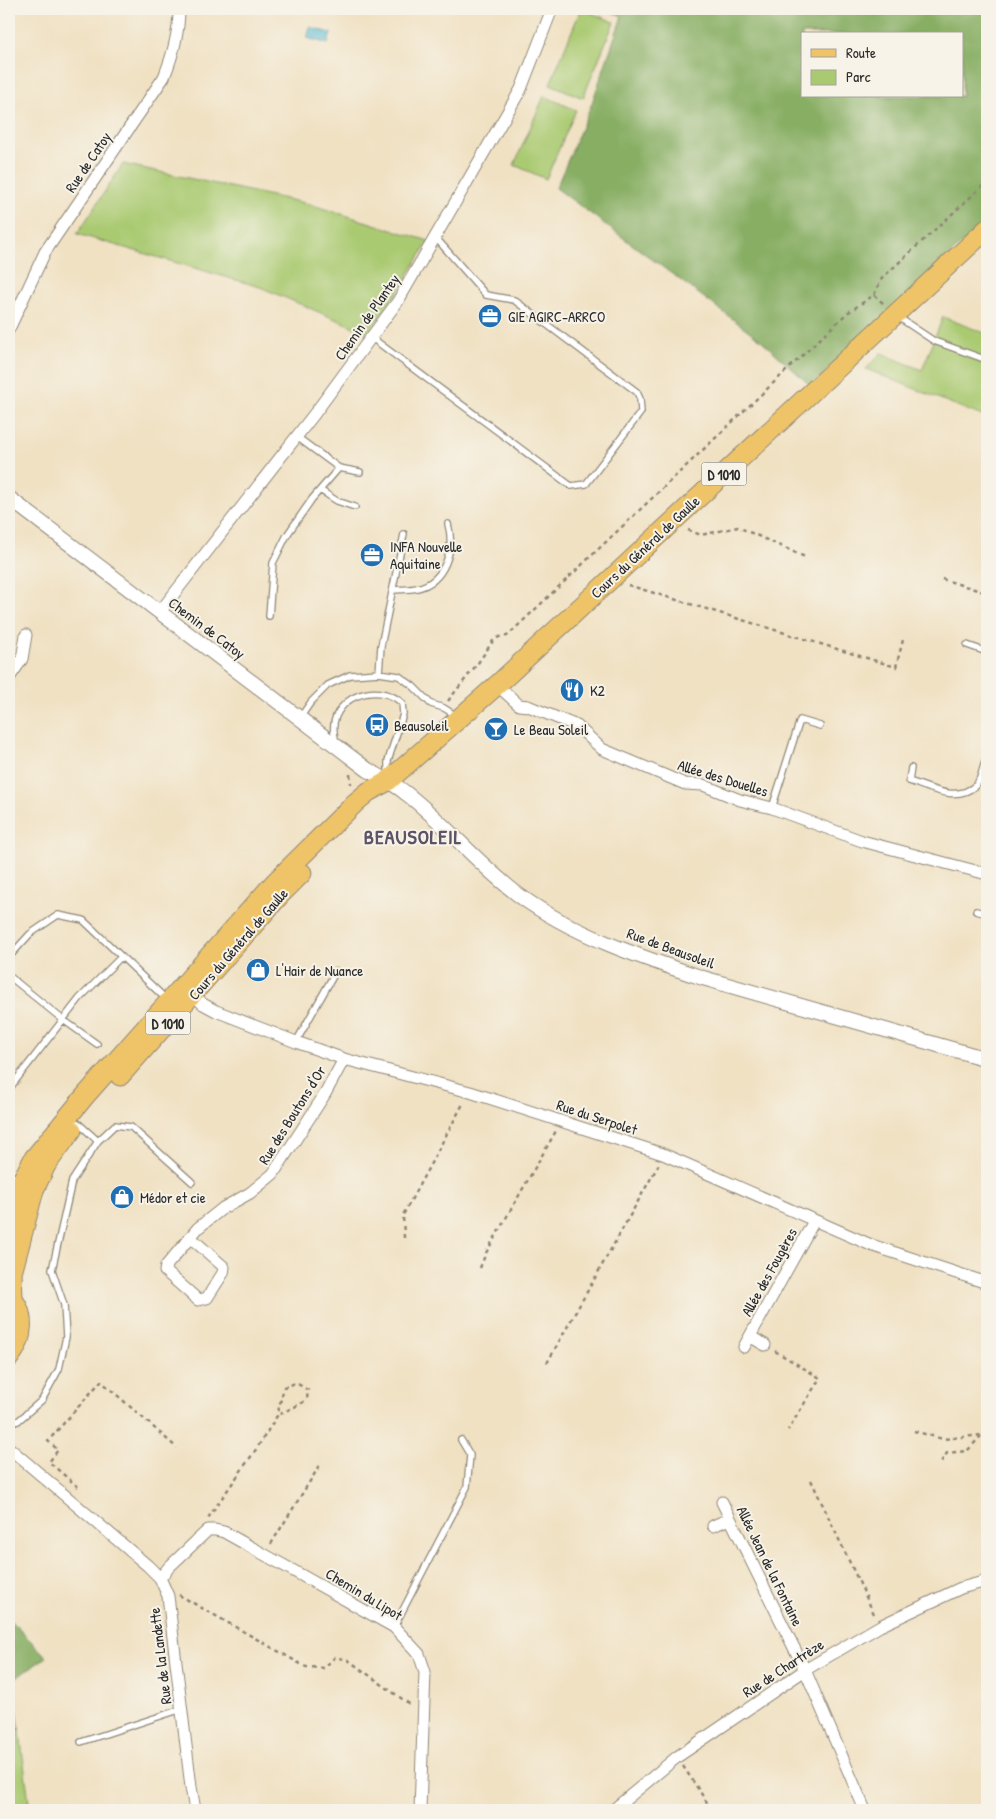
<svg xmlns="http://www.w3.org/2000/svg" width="996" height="1819" font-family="'Patrick Hand',sans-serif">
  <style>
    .green { fill: #aaca72; stroke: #6a7a4e }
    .forest { fill: #87ae64; stroke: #596c48; fill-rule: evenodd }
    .water { fill: #53b7d1; stroke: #3f717e }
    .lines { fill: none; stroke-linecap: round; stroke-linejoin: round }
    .service-casing { stroke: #8e8677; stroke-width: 8 }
    .minor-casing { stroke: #8e8677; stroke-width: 13 }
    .tertiary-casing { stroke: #8e8677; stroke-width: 16 }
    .primary-casing { stroke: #8e8677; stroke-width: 21 }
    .path { stroke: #8e8677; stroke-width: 2.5; stroke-dasharray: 4 4; stroke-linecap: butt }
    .service { stroke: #fff; stroke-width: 5.5 }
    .minor { stroke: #fff; stroke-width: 11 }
    .tertiary { stroke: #fff; stroke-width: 14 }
    .primary { stroke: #efc469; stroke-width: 19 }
    .labels { text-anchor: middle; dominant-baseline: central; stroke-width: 4; stroke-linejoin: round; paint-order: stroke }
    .shield { fill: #f7f3e8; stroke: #686764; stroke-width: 1 }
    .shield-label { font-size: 14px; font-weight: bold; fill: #2b2b2b }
    .street-label { font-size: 15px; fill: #2b2b2b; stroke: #f7f3e8 }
    .poi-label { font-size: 15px; fill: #2b2b2b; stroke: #f7f3e8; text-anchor: start }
    .district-label { font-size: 20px; font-weight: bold; letter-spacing: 1px; fill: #5d5367; stroke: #f7f3e8 }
  </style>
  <rect width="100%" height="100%" fill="#f7f3e8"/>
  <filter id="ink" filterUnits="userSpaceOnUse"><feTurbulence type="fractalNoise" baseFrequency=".02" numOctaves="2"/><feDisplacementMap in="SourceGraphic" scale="10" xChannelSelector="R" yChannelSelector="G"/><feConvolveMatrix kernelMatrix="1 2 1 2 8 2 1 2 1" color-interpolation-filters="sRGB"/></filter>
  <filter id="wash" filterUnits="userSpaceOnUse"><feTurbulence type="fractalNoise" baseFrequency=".0096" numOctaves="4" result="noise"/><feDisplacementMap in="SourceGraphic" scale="20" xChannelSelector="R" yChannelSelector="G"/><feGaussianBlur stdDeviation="1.12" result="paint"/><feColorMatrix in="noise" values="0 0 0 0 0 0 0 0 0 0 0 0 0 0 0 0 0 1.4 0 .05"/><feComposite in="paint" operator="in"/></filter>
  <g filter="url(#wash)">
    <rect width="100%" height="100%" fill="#f0e1c3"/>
    <path class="green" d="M581,9L614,22L583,98L550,84Z
      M544,96L576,110L546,179L514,165Z
      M123,164L309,204L429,241L399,290L368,333L260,287L77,234Z
      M943,317L987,334V418L866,369L881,353L922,370Z
      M9,1683L15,1695L30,1810H9Z"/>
    <path class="forest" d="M600,9H987V220L811,386L761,340L556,188L592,103L622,16ZM802,34H962V96H802Z
      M9,1619L47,1657L9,1682Z"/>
    <path class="water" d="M310,27L331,33L328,44L307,38Z"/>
  </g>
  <g filter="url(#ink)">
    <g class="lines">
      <g class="service-casing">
        <path id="service" d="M898,317L934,341L987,360
          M372,338L571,486L586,484L641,412L640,399L637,392L514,300L486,295L436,238
          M339,468L360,472
          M320,490L337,501L355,507
          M393,590C400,589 409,590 417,588C445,582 455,549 448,524
          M269,616L273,563L287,535L312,499L339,468L297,437
          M967,645L987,652
          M379,673L381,646L404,534
          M299,719L311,702L328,685L350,675L379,673L399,676L413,686L431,704L444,708L458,717
          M336,743C334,734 332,725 336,716C348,691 382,685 402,703L403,714L388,761V776
          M911,768L909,781C930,788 957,803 976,785C982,779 983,764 987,756
          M772,808L800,720L820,726
          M976,911L987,914
          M9,957L30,934L58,915L83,920L167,1000
          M9,976L62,1019L97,1044
          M296,1042L336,971
          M9,1089L80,998L121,957
          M98,1141L115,1125L131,1127L192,1182
          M9,1174L19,1181
          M9,1424L18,1421L42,1400L59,1369L66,1337L64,1305L52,1270L72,1181L98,1141L78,1123
          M394,1627L467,1487L470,1455L461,1440
          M81,1742L182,1709"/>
      </g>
      <g class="minor-casing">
        <path id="minor" d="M9,329L45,252L164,77C173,55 179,33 179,9
          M159,613L315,413L398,301L521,89L552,9
          M9,678L22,659L26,635
          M497,685L519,705L528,706L577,726L602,749L685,784L703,785L740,800L772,808L862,841L987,874
          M193,994L203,1004L216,1011L296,1042L344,1059L470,1092L663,1154L871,1245L987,1283
          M190,1237L224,1267L223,1273L207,1298L198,1300L165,1271L166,1266L198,1228L223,1208L250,1193L273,1174L325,1094L344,1059
          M751,1337L765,1345
          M744,1347L814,1221
          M9,1448L148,1566L160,1578L168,1596L191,1787L195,1810
          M722,1502L805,1670L865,1810
          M713,1526L729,1519
          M160,1578L169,1567L208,1530H215L224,1532L394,1627L419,1654L425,1672L420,1810
          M613,1810L677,1757L805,1670L880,1626L961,1588L987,1581"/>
      </g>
      <g class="tertiary-casing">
        <path id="tertiary" d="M9,498L368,770C381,777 395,784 407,794C447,825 479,866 520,896C574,935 640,957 703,978L987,1059"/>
      </g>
      <g class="primary-casing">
        <path id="primary" d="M120,1076L280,895L302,873
          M9,1214L21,1182L34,1158L85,1096L274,883L356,802L368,792L388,781L497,685L987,229
          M9,1295C27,1313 24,1340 9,1358
          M13,1299L12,1273L34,1190L46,1165L72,1130"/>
      </g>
      <path class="path" d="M874,295L884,304
        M688,530L701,535L738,527L805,557
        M942,579L987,593
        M628,585L896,667L903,640
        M448,701L478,663L493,641L499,637L507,636L846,314L874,295L882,278L987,182
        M350,774L351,784
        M404,1238L403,1215L464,1102
        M480,1268L486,1253L556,1131
        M775,1351L820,1378L788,1430
        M547,1363L659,1164
        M914,1431L943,1439L982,1435L987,1428
        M941,1462L947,1453L967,1451L981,1436
        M811,1480L875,1616
        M78,1487L49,1462L58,1450L48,1441L101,1381L177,1448
        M208,1518L257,1448L277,1416L284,1387L296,1383L308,1390L307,1399C298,1407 287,1409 277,1416
        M271,1544L320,1465
        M179,1595L306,1667L324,1668L335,1657L348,1660L412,1706
        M683,1766L712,1810"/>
      <use href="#service" class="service"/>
      <use href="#minor" class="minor"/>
      <use href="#tertiary" class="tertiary"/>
      <use href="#primary" class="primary"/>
    </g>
  </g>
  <defs>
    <g id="office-disc" transform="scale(1.25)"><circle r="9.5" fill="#1f6fb2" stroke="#f7f3e8"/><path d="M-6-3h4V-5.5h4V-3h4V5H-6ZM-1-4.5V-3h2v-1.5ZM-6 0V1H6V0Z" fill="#fff"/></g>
    <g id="restaurant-disc" transform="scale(1.25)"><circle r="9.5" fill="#1f6fb2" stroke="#f7f3e8"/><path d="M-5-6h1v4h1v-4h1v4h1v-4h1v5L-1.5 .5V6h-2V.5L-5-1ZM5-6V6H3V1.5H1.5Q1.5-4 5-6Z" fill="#fff"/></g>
    <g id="bus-disc" transform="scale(1.25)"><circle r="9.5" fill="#1f6fb2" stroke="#f7f3e8"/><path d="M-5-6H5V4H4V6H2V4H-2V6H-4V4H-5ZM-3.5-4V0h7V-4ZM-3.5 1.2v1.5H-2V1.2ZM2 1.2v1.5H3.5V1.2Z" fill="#fff"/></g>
    <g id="bar-disc" transform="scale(1.25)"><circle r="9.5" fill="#1f6fb2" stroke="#f7f3e8"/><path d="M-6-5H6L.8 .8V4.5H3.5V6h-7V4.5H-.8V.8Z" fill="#fff"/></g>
    <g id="shop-disc" transform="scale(1.25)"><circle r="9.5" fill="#1f6fb2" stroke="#f7f3e8"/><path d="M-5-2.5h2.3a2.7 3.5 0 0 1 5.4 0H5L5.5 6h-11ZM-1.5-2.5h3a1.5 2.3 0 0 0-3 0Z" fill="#fff"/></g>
  </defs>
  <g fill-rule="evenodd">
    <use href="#office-disc" x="490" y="316"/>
    <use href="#office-disc" x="372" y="555"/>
    <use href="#restaurant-disc" x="572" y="690"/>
    <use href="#bus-disc" x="377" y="725"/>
    <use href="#bar-disc" x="496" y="729"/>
    <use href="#shop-disc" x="258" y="970"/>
    <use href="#shop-disc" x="122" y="1197"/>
  </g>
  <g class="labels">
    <g class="shield">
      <rect x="701.5" y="462.5" width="45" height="23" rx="4"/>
      <rect x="145.5" y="1011.5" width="45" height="23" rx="4"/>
    </g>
    <g class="shield-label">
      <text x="724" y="474">D 1010</text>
      <text x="168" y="1023">D 1010</text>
    </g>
    <g class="street-label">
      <text transform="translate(88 162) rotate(-56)">Rue de Catoy</text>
      <text transform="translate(367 317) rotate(-55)">Chemin de Plantey</text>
      <text transform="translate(645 547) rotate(-43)">Cours du Général de Gaulle</text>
      <text transform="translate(207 628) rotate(37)">Chemin de Catoy</text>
      <text transform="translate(723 778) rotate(17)">Allée des Douelles</text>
      <text transform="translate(238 944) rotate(-49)">Cours du Général de Gaulle</text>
      <text transform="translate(671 948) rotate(20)">Rue de Beausoleil</text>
      <text transform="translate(292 1115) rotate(-58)">Rue des Boutons d'Or</text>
      <text transform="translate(597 1117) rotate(18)">Rue du Serpolet</text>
      <text transform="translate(769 1272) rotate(-61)">Allée des Fougères</text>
      <text transform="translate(770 1566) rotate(64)">Allée Jean de la Fontaine</text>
      <text transform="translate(364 1594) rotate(31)">Chemin du Lipot</text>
      <text transform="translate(160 1656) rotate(-97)">Rue de la Landette</text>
      <text transform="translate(783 1668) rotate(-33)">Rue de Chartrèze</text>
    </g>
    <g class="poi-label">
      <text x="508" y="316">GIE AGIRC-ARRCO</text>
      <text x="390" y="546">INFA Nouvelle<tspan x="390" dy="17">Aquitaine</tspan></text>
      <text x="590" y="690">K2</text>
      <text x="394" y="725">Beausoleil</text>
      <text x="514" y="729">Le Beau Soleil</text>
      <text x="276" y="970">L'Hair de Nuance</text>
      <text x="140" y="1197">Médor et cie</text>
    </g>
    <g class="district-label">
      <text x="413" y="836">BEAUSOLEIL</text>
    </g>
  </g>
  <rect width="996" height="1819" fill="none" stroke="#f7f3e8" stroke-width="30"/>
  <rect x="801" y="32" width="162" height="65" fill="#f7f3e8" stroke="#a5a39c"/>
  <rect x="811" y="49" width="25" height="8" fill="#efc469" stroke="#a5a39c"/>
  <text x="846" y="58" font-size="15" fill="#2b2b2b">Route</text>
  <rect x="811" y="70" width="25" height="15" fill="#aaca72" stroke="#a5a39c"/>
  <text x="846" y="82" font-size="15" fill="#2b2b2b">Parc</text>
</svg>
